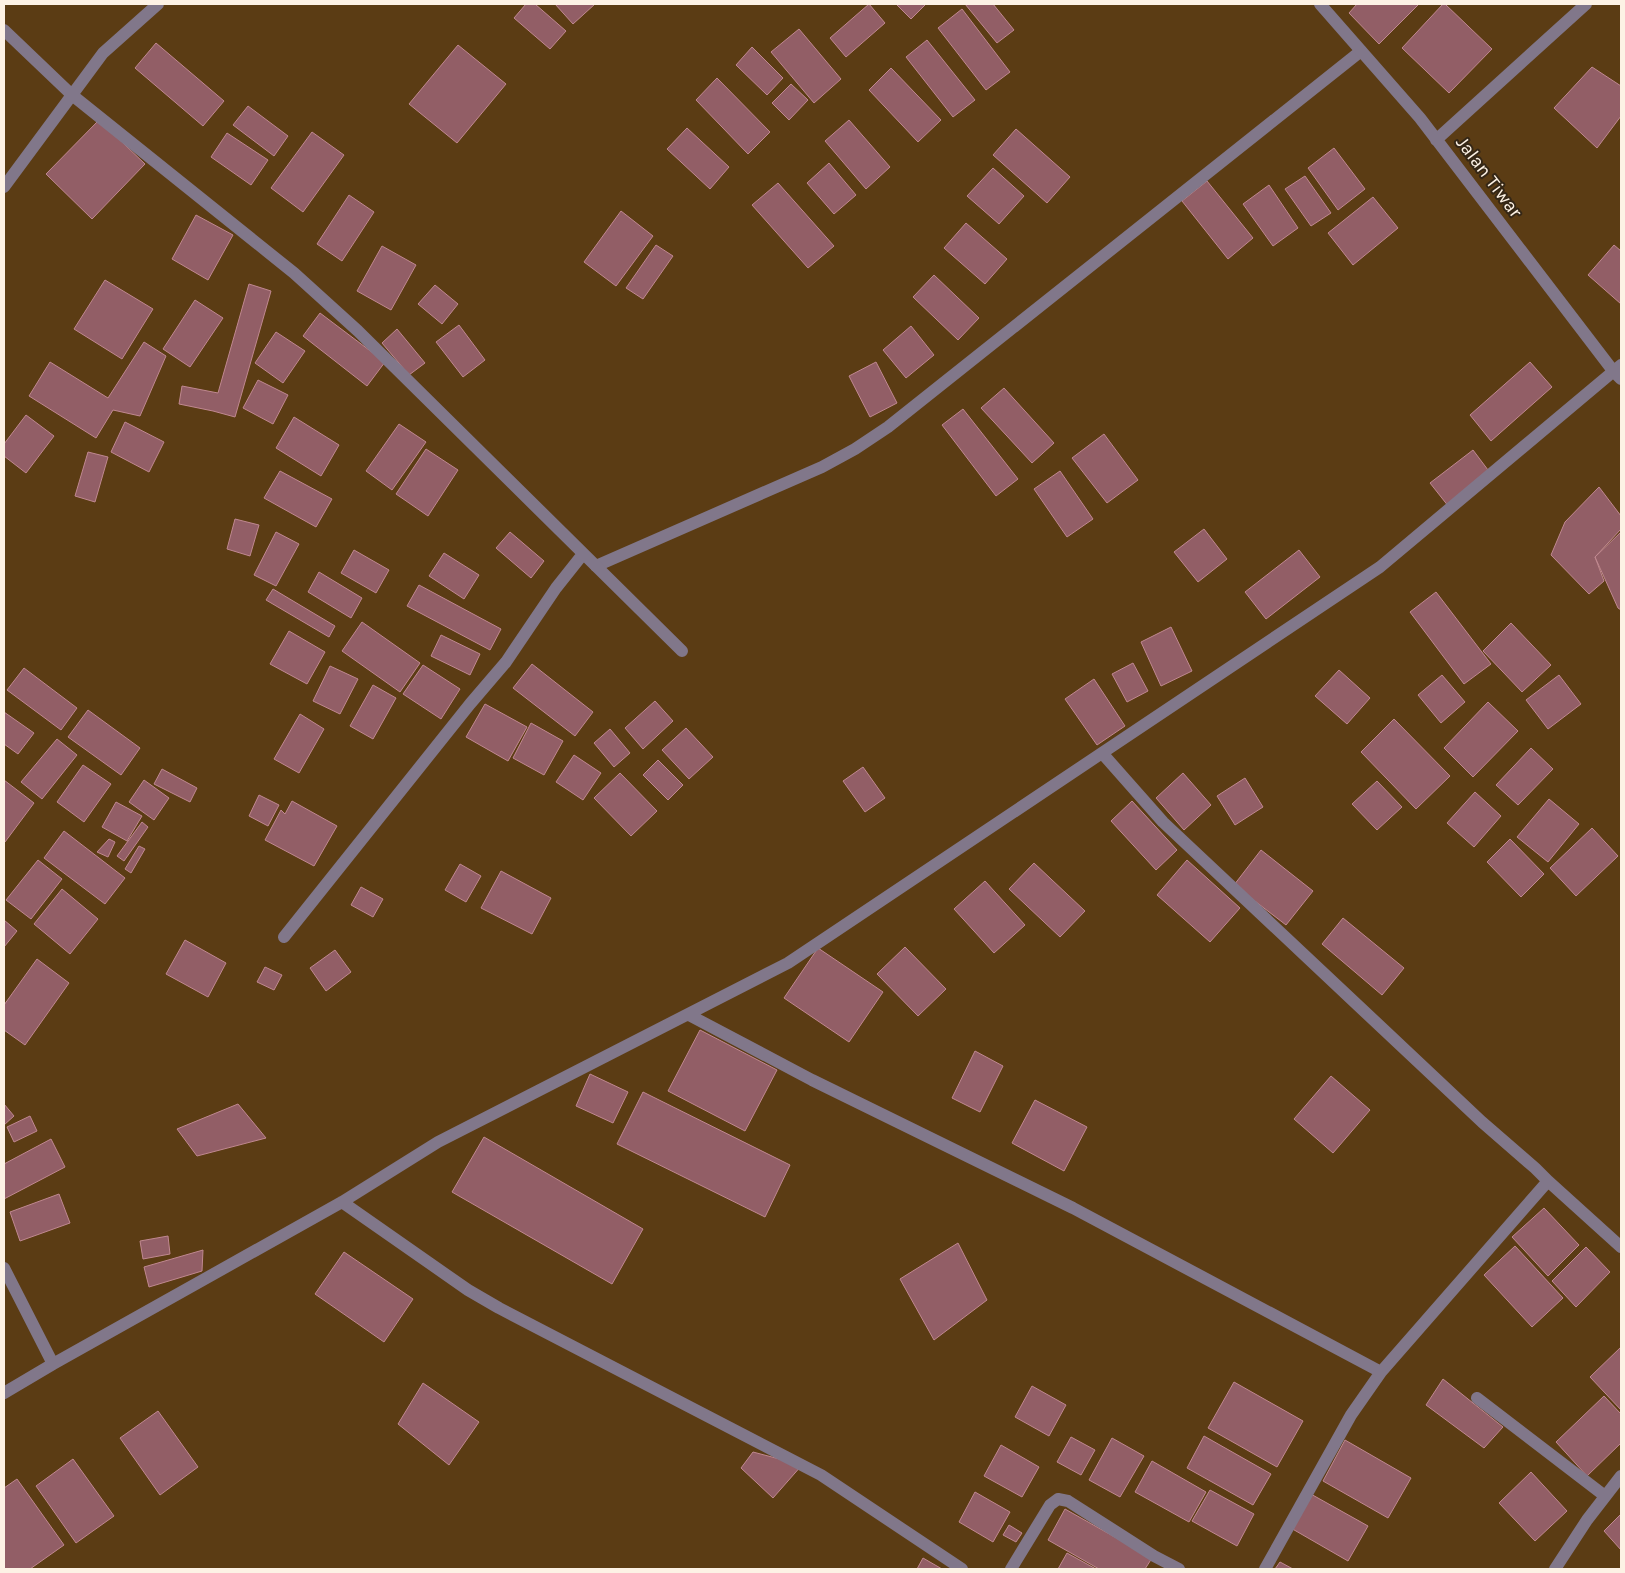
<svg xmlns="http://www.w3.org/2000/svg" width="1625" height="1573" font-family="Karla,sans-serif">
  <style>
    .building { fill: #925e66; stroke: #c08890 }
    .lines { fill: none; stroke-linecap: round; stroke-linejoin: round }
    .service { stroke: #81778a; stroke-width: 12 }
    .minor { stroke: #81778a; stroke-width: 12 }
    .labels { text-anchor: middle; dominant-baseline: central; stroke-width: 4; stroke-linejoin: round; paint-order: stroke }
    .street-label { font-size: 19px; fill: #fdf2e5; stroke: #352716 }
  </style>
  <rect width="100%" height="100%" fill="#5b3c14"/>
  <path class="building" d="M526,4H535L566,31L550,49L514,18Z
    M555,4H595L573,24Z
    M869,4L885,23L846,57L830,38Z
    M896,4H926L911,19Z
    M965,4H993L1014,30L997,43Z
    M1357,4H1419L1379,44L1349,13Z
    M1443,4H1445L1492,49L1449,93L1402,48Z
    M962,9L1010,72L986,90L938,28Z
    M799,29L841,79L814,103L771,52Z
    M927,40L975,100L953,117L906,57Z
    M156,43L224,101L203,126L135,68Z
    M458,45L506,84L457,143L409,104Z
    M752,47L783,78L767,95L736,65Z
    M1592,67L1621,86V116L1597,148L1554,108Z
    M891,68L941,120L918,142L869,90Z
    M717,78L770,132L748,154L696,100Z
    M791,84L808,100L789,120L772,103Z
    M248,106L288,136L274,156L233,125Z
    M99,120L145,164L92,219L46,174Z
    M849,120L890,167L866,189L825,141Z
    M687,128L729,167L710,189L667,149Z
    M1016,129L1070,177L1047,203L993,155Z
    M312,132L344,155L303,212L271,188Z
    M227,133L268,160L251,185L211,157Z
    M1334,148L1365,189L1338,210L1308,168Z
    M829,163L856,195L834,214L807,183Z
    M993,168L1024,196L999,224L967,196Z
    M1305,176L1331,213L1311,226L1285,189Z
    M1207,181L1253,238L1228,259L1182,201Z
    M778,183L834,246L808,268L752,205Z
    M1269,185L1298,228L1273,246L1243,204Z
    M349,195L374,212L342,261L317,244Z
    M1373,197L1398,228L1353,265L1328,233Z
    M621,211L653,236L616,286L584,262Z
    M196,215L233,235L208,280L172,259Z
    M966,223L1007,259L985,284L944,248Z
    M656,245L673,256L643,299L626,288Z
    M1614,245L1621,251V304L1588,275Z
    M382,246L416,265L391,310L357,291Z
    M934,275L979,318L958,340L913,297Z
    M105,280L153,309L122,359L74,329Z
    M249,284L271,291L235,417L213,411L179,404L182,386L218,393Z
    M435,285L458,304L442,324L418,304Z
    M195,300L223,318L190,367L163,349Z
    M320,313L385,362L367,386L303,336Z
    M459,325L485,360L463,377L436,342Z
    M911,326L934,355L906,378L883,350Z
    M397,329L425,363L409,375L382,343Z
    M276,332L305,351L283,383L255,363Z
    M144,342L166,356L140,416L113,410L96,438L29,396L50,362L108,398Z
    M876,362L897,403L870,417L849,376Z
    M1530,362L1552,387L1491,441L1470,415Z
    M258,380L288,395L273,424L243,408Z
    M1004,388L1054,443L1032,463L981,408Z
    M963,409L1018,479L996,496L942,425Z
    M26,415L54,436L26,473L4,456V444Z
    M294,417L339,445L321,476L276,448Z
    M125,422L164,442L149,472L111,452Z
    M399,424L426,442L392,490L366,471Z
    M1104,434L1138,480L1107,503L1072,458Z
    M426,449L458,470L428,516L396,494Z
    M1473,450L1491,474L1449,507L1430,483Z
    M88,452L108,457L95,502L75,496Z
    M280,471L332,499L316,527L264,498Z
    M1060,471L1093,519L1067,537L1034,489Z
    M1599,487L1621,516V529L1595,557L1604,581L1589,594L1551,555L1565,522Z
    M235,519L259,525L250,556L227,549Z
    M1204,529L1227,559L1198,582L1174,552Z
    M276,532L299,544L276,586L254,575Z
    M510,532L544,561L531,578L496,548Z
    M1621,532V610L1618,608L1595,557Z
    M354,550L389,570L376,593L341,573Z
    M1299,550L1320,577L1266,619L1245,592Z
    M444,553L479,575L464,599L429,576Z
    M319,572L362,598L351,618L308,592Z
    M419,585L501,629L490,650L407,606Z
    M273,589L335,626L329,637L266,600Z
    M1436,592L1491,664L1464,684L1410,612Z
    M362,622L420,663L400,692L342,651Z
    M1511,623L1551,665L1522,692L1483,651Z
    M1171,627L1192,671L1161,686L1141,642Z
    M289,631L325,652L307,684L270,664Z
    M441,635L480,654L470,675L431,656Z
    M1133,663L1148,691L1127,702L1112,674Z
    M532,664L593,712L575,736L513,688Z
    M423,665L460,689L441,719L403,694Z
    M330,666L358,679L340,714L313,701Z
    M24,668L77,708L61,730L7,690Z
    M1339,670L1370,698L1347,724L1315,696Z
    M1442,675L1465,702L1441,723L1418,695Z
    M1559,675L1581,704L1548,729L1526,700Z
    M1094,679L1125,726L1097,745L1065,699Z
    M373,685L396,698L373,739L350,726Z
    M655,701L673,721L643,749L625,728Z
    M1488,702L1518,731L1473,777L1444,748Z
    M485,704L527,727L508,761L466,737Z
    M88,710L140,748L121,775L68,737Z
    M4,712L34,733L18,754L4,744Z
    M300,714L324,729L299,773L274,759Z
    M1394,719L1450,776L1416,809L1361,752Z
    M531,723L563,741L544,775L513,758Z
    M686,728L713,757L689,779L662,750Z
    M610,729L630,753L614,767L594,743Z
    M57,739L77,755L42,799L21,782Z
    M1531,748L1553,769L1518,805L1496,785Z
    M574,755L601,773L583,800L556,782Z
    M658,760L683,785L668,800L643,775Z
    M83,765L111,784L84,822L57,802Z
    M863,767L885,798L865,812L843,781Z
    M162,769L197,788L190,802L154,784Z
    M620,773L657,811L631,836L594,798Z
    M1183,773L1211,805L1184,830L1156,798Z
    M1245,778L1263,807L1235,825L1217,796Z
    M4,780L34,803L5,842L4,841Z
    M144,780L169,798L154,820L129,802Z
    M1377,781L1402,807L1377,830L1352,804Z
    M1475,792L1501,816L1474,847L1447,823Z
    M259,795L279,805L268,826L249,816Z
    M1549,799L1579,824L1548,862L1517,837Z
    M292,801L337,826L314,866L265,840L281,810L285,814Z
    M1132,801L1177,850L1156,870L1111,821Z
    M116,802L142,816L127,841L102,827Z
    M142,822L148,827L124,861L117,856Z
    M1592,828L1618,856L1576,896L1550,868Z
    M64,831L125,878L105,904L44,858Z
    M109,839L115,842L108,857L97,852Z
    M1510,839L1544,874L1521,897L1487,862Z
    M139,846L145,849L131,873L125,869Z
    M1261,850L1313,891L1286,925L1234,885Z
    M38,860L62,879L31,919L6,900Z
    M1187,860L1240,908L1210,942L1157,895Z
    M1034,863L1085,911L1060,937L1009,889Z
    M460,864L481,876L466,902L445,890Z
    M501,871L551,898L532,934L481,908Z
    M985,881L1025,925L994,953L954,909Z
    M361,887L383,899L373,917L351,905Z
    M62,889L98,919L70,954L34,924Z
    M1343,918L1404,968L1382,995L1322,944Z
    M4,920L17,931L4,947Z
    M185,940L226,963L208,997L166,974Z
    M905,947L946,989L918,1016L877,974Z
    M818,948L883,992L849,1042L784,998Z
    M335,950L351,972L326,991L310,968Z
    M37,959L69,983L25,1045L4,1030V1005Z
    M265,967L282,975L274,990L257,982Z
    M700,1030L777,1070L745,1131L668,1091Z
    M975,1051L1003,1066L980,1112L952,1098Z
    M590,1074L628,1092L613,1123L576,1106Z
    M1331,1076L1370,1110L1333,1153L1294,1119Z
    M643,1092L790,1165L765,1217L617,1144Z
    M1035,1100L1087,1127L1064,1171L1012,1143Z
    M4,1104L14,1116L4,1125Z
    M238,1104L266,1138L197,1156L177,1129Z
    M30,1116L37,1131L14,1142L7,1127Z
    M484,1137L643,1229L612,1284L452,1192Z
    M51,1139L65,1167L4,1199V1164Z
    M59,1194L70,1223L20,1241L10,1212Z
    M1544,1208L1579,1245L1548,1276L1512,1237Z
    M168,1236L170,1254L143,1259L140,1241Z
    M958,1243L987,1300L934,1340L900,1279Z
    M1515,1246L1563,1298L1532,1327L1484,1275Z
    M1586,1247L1610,1272L1576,1307L1552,1281Z
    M203,1250L202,1271L149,1287L144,1267Z
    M344,1252L413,1299L384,1342L315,1294Z
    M1621,1347V1410L1590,1377Z
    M1443,1379L1503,1427L1484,1448L1426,1405Z
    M1234,1382L1303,1421L1277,1467L1208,1428Z
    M423,1383L479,1422L449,1465L398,1424Z
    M1032,1386L1066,1405L1049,1436L1015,1417Z
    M1604,1396L1621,1414V1443L1587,1476L1556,1442Z
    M158,1411L198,1467L160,1495L120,1438Z
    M1204,1436L1271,1474L1253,1505L1187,1468Z
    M1071,1437L1095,1450L1081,1475L1057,1462Z
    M1112,1438L1144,1456L1120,1497L1089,1480Z
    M1345,1440L1411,1478L1388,1518L1323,1481Z
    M1001,1445L1039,1467L1022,1497L984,1476Z
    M753,1452L802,1465L773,1498L741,1468Z
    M73,1459L114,1516L76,1543L36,1486Z
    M1152,1461L1206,1492L1189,1522L1135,1492Z
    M1531,1472L1567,1511L1535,1541L1499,1503Z
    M17,1479L64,1545L30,1569H4V1488Z
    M1210,1490L1254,1514L1237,1546L1192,1521Z
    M975,1492L1010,1512L993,1542L959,1522Z
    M1309,1493L1368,1526L1348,1561L1289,1527Z
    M1065,1509L1152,1558L1145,1569H1099L1048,1540Z
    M1621,1514V1550L1604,1531Z
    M1009,1525L1022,1533L1016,1542L1003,1535Z
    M1067,1553L1096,1569H1058Z
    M923,1558L942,1569H917Z
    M1280,1562L1293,1569H1275Z"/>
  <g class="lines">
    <path class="service" d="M596,566L822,467L855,449L888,427L1361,51"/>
    <path class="minor" d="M1320,4L1420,118L1614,372L1621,379
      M4,30L72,95L294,273L358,331L682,651
      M1436,140L1586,4
      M4,187L103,53L158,4
      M1102,753L1163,822L1482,1122L1535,1168L1548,1181L1381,1372L1351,1415L1265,1569
      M284,937L470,704L506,662L556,588L583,554
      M689,1015L812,1080L1073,1208L1381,1372
      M1548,1181L1621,1247
      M342,1202L468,1290L499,1308L821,1475L962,1569
      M4,1268L53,1364
      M4,1393L53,1364L342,1202L438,1142L788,963L1380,567L1621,365
      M1477,1398L1605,1496
      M1011,1569L1050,1505L1058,1499L1068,1501L1154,1556L1179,1569
      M1555,1569L1587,1520L1621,1476"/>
  </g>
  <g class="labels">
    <g class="street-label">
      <text transform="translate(1489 177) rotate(53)">Jalan Tiwar</text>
    </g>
  </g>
  <rect width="1625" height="1573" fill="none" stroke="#fdf2e5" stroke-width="10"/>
</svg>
